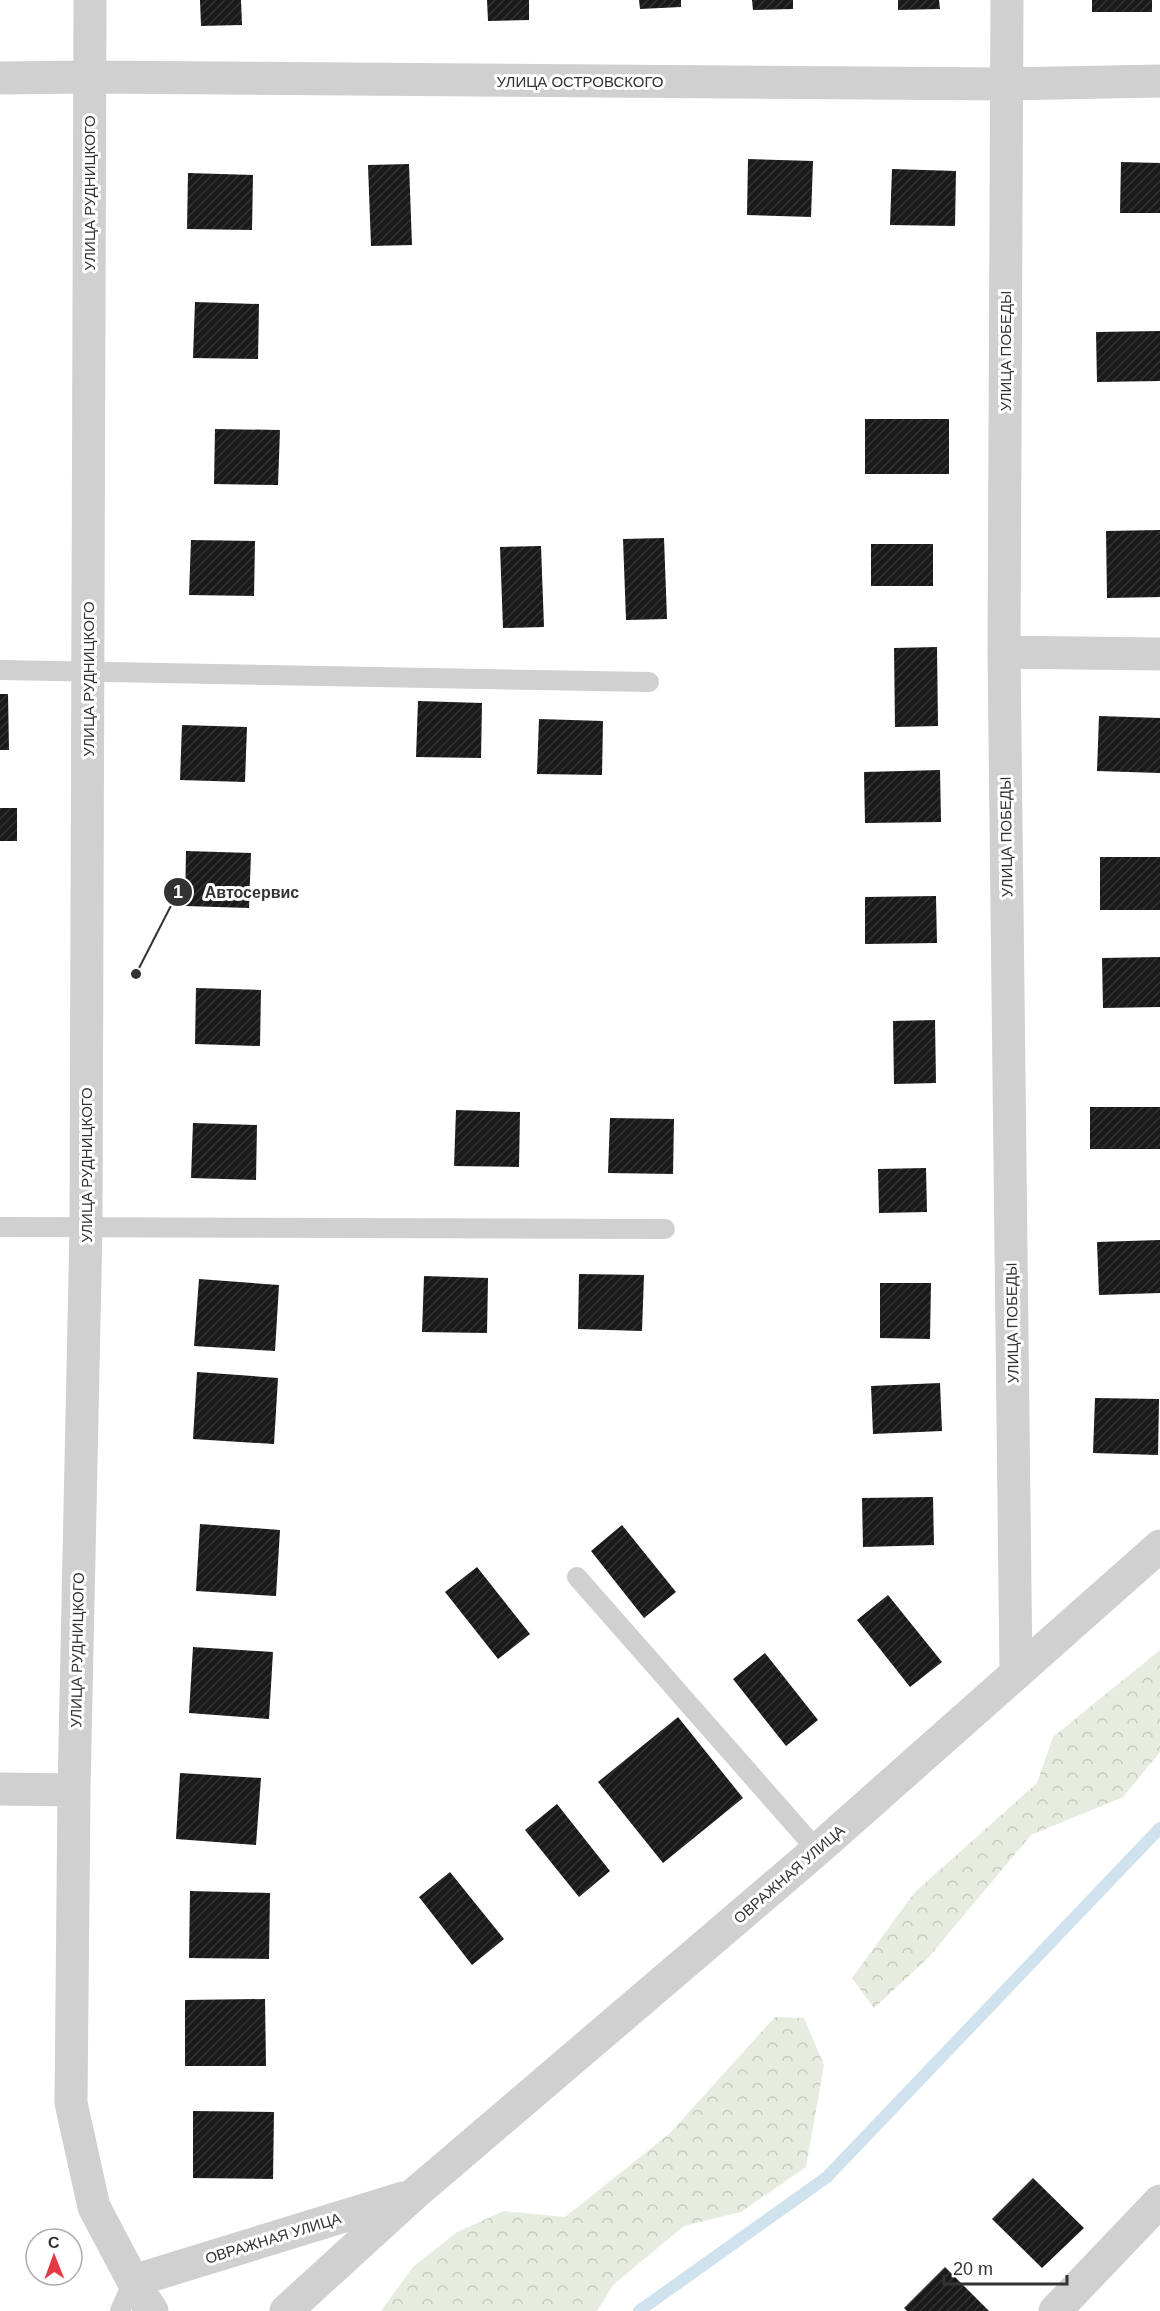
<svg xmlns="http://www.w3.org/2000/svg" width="1160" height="2311" font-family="Helvetica,sans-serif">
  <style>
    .forest { fill: url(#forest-crowns) }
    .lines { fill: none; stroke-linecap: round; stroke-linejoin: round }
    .stream { stroke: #cfe2ee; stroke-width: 12 }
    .building { fill: url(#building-hatch) }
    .lane { stroke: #d0d0d0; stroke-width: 20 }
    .street { stroke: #d0d0d0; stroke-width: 33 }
    .labels { text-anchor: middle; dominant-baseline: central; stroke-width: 6; stroke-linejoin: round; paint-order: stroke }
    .street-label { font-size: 15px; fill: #333; stroke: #fff }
    .leader { fill: none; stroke: #333; stroke-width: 2 }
    .callout-dot { fill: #333; stroke: #fff; stroke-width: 2 }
    .mark-label { font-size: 18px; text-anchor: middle; font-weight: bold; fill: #fff }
    .callout-label { font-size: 16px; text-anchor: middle; font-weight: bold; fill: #333; stroke: #fff; stroke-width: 6; stroke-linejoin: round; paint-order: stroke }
  </style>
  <defs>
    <pattern id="forest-crowns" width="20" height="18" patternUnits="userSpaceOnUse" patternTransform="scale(1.5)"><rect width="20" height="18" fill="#e6ecdf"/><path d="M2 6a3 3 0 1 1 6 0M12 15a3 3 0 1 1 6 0" fill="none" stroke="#c6cbc0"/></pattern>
    <pattern id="building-hatch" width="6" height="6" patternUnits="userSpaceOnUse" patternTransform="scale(1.5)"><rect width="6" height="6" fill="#1a1a1a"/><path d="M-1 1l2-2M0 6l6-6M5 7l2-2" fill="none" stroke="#333"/></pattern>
  </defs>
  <rect width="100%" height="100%" fill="#fff"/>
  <path class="forest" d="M1160,1650V1752L1123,1797L1031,1835L928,1958L874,2008L852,1978L915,1892L1037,1783L1053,1737Z
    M775,2017L804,2018L824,2065L806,2167L741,2212L684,2226L613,2285L597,2311H381L413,2267L457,2232L504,2211L565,2217L669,2134Z"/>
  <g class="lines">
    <path class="stream" d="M639,2311L827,2177L1160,1828"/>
  </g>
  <path class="building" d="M200,0H241L242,25L201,26Z
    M487,0H529V20L488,21Z
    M639,0H681V7L640,9Z
    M752,0H793V9L753,10Z
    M898,0H939L940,9L898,10Z
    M1092,0H1152V12H1092Z
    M748,159L813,161L811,217L747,215Z
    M1121,162L1160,163V213H1120Z
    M409,164L412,245L371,246L368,165Z
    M892,169L956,171L955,226L890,225Z
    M188,173L253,175L252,230L187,229Z
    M195,302L259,304L258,359L193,358Z
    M1160,331V381L1097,382L1096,332Z
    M865,419H949V474H865Z
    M215,429L280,430L278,485L214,484Z
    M1160,530V597L1107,598L1106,531Z
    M664,538L667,619L626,620L623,539Z
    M191,540L255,541L254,596L189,595Z
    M871,544H933V586H871Z
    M541,546L544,627L503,628L500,547Z
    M937,647L938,726L895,727L894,648Z
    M0,694H8L9,750H0Z
    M418,701L482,703L481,758L416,757Z
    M1099,716L1160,718V773L1097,771Z
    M539,719L603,721L602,775L537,774Z
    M182,725L247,727L245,782L180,780Z
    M940,770L941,822L865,823L864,772Z
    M0,808H17V841H0Z
    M186,851L251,853L249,908L185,906Z
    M1100,857H1160V910H1100Z
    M936,896L937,943L865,944V897Z
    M1160,957V1007L1103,1008L1102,958Z
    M196,988L261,990L260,1046L195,1044Z
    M935,1020L936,1083L894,1084L893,1021Z
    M1090,1107H1160V1149H1090Z
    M456,1110L520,1112L519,1167L454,1166Z
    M610,1118L674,1119L673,1174L608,1173Z
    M193,1123L257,1125L256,1180L191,1178Z
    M926,1168L927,1212L879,1213L878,1169Z
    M1160,1240V1293L1099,1295L1097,1242Z
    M579,1274L644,1275L642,1331L578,1329Z
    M424,1276L488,1278L487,1333L422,1332Z
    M199,1279L279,1285L275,1351L194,1346Z
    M880,1283H931L930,1339L880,1338Z
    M197,1372L278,1378L274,1444L193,1439Z
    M940,1383L942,1431L873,1434L871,1386Z
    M1095,1398L1159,1399L1158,1455L1093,1453Z
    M933,1497L934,1545L863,1547L862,1498Z
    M200,1524L280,1530L276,1596L196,1591Z
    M622,1525L676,1592L644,1618L591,1551Z
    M477,1567L530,1634L498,1659L445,1592Z
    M888,1595L942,1662L910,1687L857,1620Z
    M193,1647L273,1652L269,1719L189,1713Z
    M765,1653L818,1720L786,1746L733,1679Z
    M678,1717L743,1798L663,1863L598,1782Z
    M180,1773L261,1778L256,1845L176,1839Z
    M557,1804L610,1871L579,1897L525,1830Z
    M450,1872L504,1939L472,1965L419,1897Z
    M190,1891L270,1893L269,1959L189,1958Z
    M265,1999L266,2066H185V2000Z
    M193,2111L274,2112L273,2179L193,2178Z
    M1033,2178L1084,2228L1042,2268L992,2219Z
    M945,2267L989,2311H907L904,2308Z"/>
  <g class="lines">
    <path class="lane" d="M0,670L649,682
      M0,1227L665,1229
      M577,1577L817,1850
      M120,2311L133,2281"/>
    <path class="street" d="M90,0L86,1228L74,1790L71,2103L94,2207L133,2281L152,2311
      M1007,0L1004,652L1016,1674
      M0,78L89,77L1006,84L1160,81
      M1004,652L1160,654
      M0,1789L74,1790
      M133,2281L403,2198
      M286,2311L413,2195L817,1850L1160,1546
      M1055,2311L1160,2201"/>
  </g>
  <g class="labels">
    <g class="street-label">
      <text x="580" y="81">УЛИЦА ОСТРОВСКОГО</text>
      <text transform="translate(89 193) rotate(-90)">УЛИЦА РУДНИЦКОГО</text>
      <text transform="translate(1005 351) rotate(-90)">УЛИЦА ПОБЕДЫ</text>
      <text transform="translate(88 679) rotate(-90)">УЛИЦА РУДНИЦКОГО</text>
      <text transform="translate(1006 837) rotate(-91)">УЛИЦА ПОБЕДЫ</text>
      <text transform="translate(86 1165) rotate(-90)">УЛИЦА РУДНИЦКОГО</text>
      <text transform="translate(1012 1323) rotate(-91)">УЛИЦА ПОБЕДЫ</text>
      <text transform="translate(77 1650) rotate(-89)">УЛИЦА РУДНИЦКОГО</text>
      <text transform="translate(789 1874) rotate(-41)">ОВРАЖНАЯ УЛИЦА</text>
      <text transform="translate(273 2238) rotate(-17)">ОВРАЖНАЯ УЛИЦА</text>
    </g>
  </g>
  <path class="leader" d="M136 974L178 892"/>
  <g class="callout-dot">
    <circle cx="136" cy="974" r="6"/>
    <circle cx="178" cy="892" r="15"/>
  </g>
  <g class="mark-label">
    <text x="178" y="898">1</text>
  </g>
  <g class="callout-label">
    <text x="252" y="898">Автосервис</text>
  </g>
  <g transform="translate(54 2257) rotate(359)"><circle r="28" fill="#ffffff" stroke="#adadad" stroke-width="1.5"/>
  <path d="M0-4.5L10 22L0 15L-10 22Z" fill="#e63946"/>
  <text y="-9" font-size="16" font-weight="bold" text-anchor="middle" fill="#333333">С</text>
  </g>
  <path d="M944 2275v9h123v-9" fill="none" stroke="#333333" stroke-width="3"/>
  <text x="953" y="2275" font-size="18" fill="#333333" stroke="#ffffff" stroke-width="4.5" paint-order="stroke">20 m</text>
</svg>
